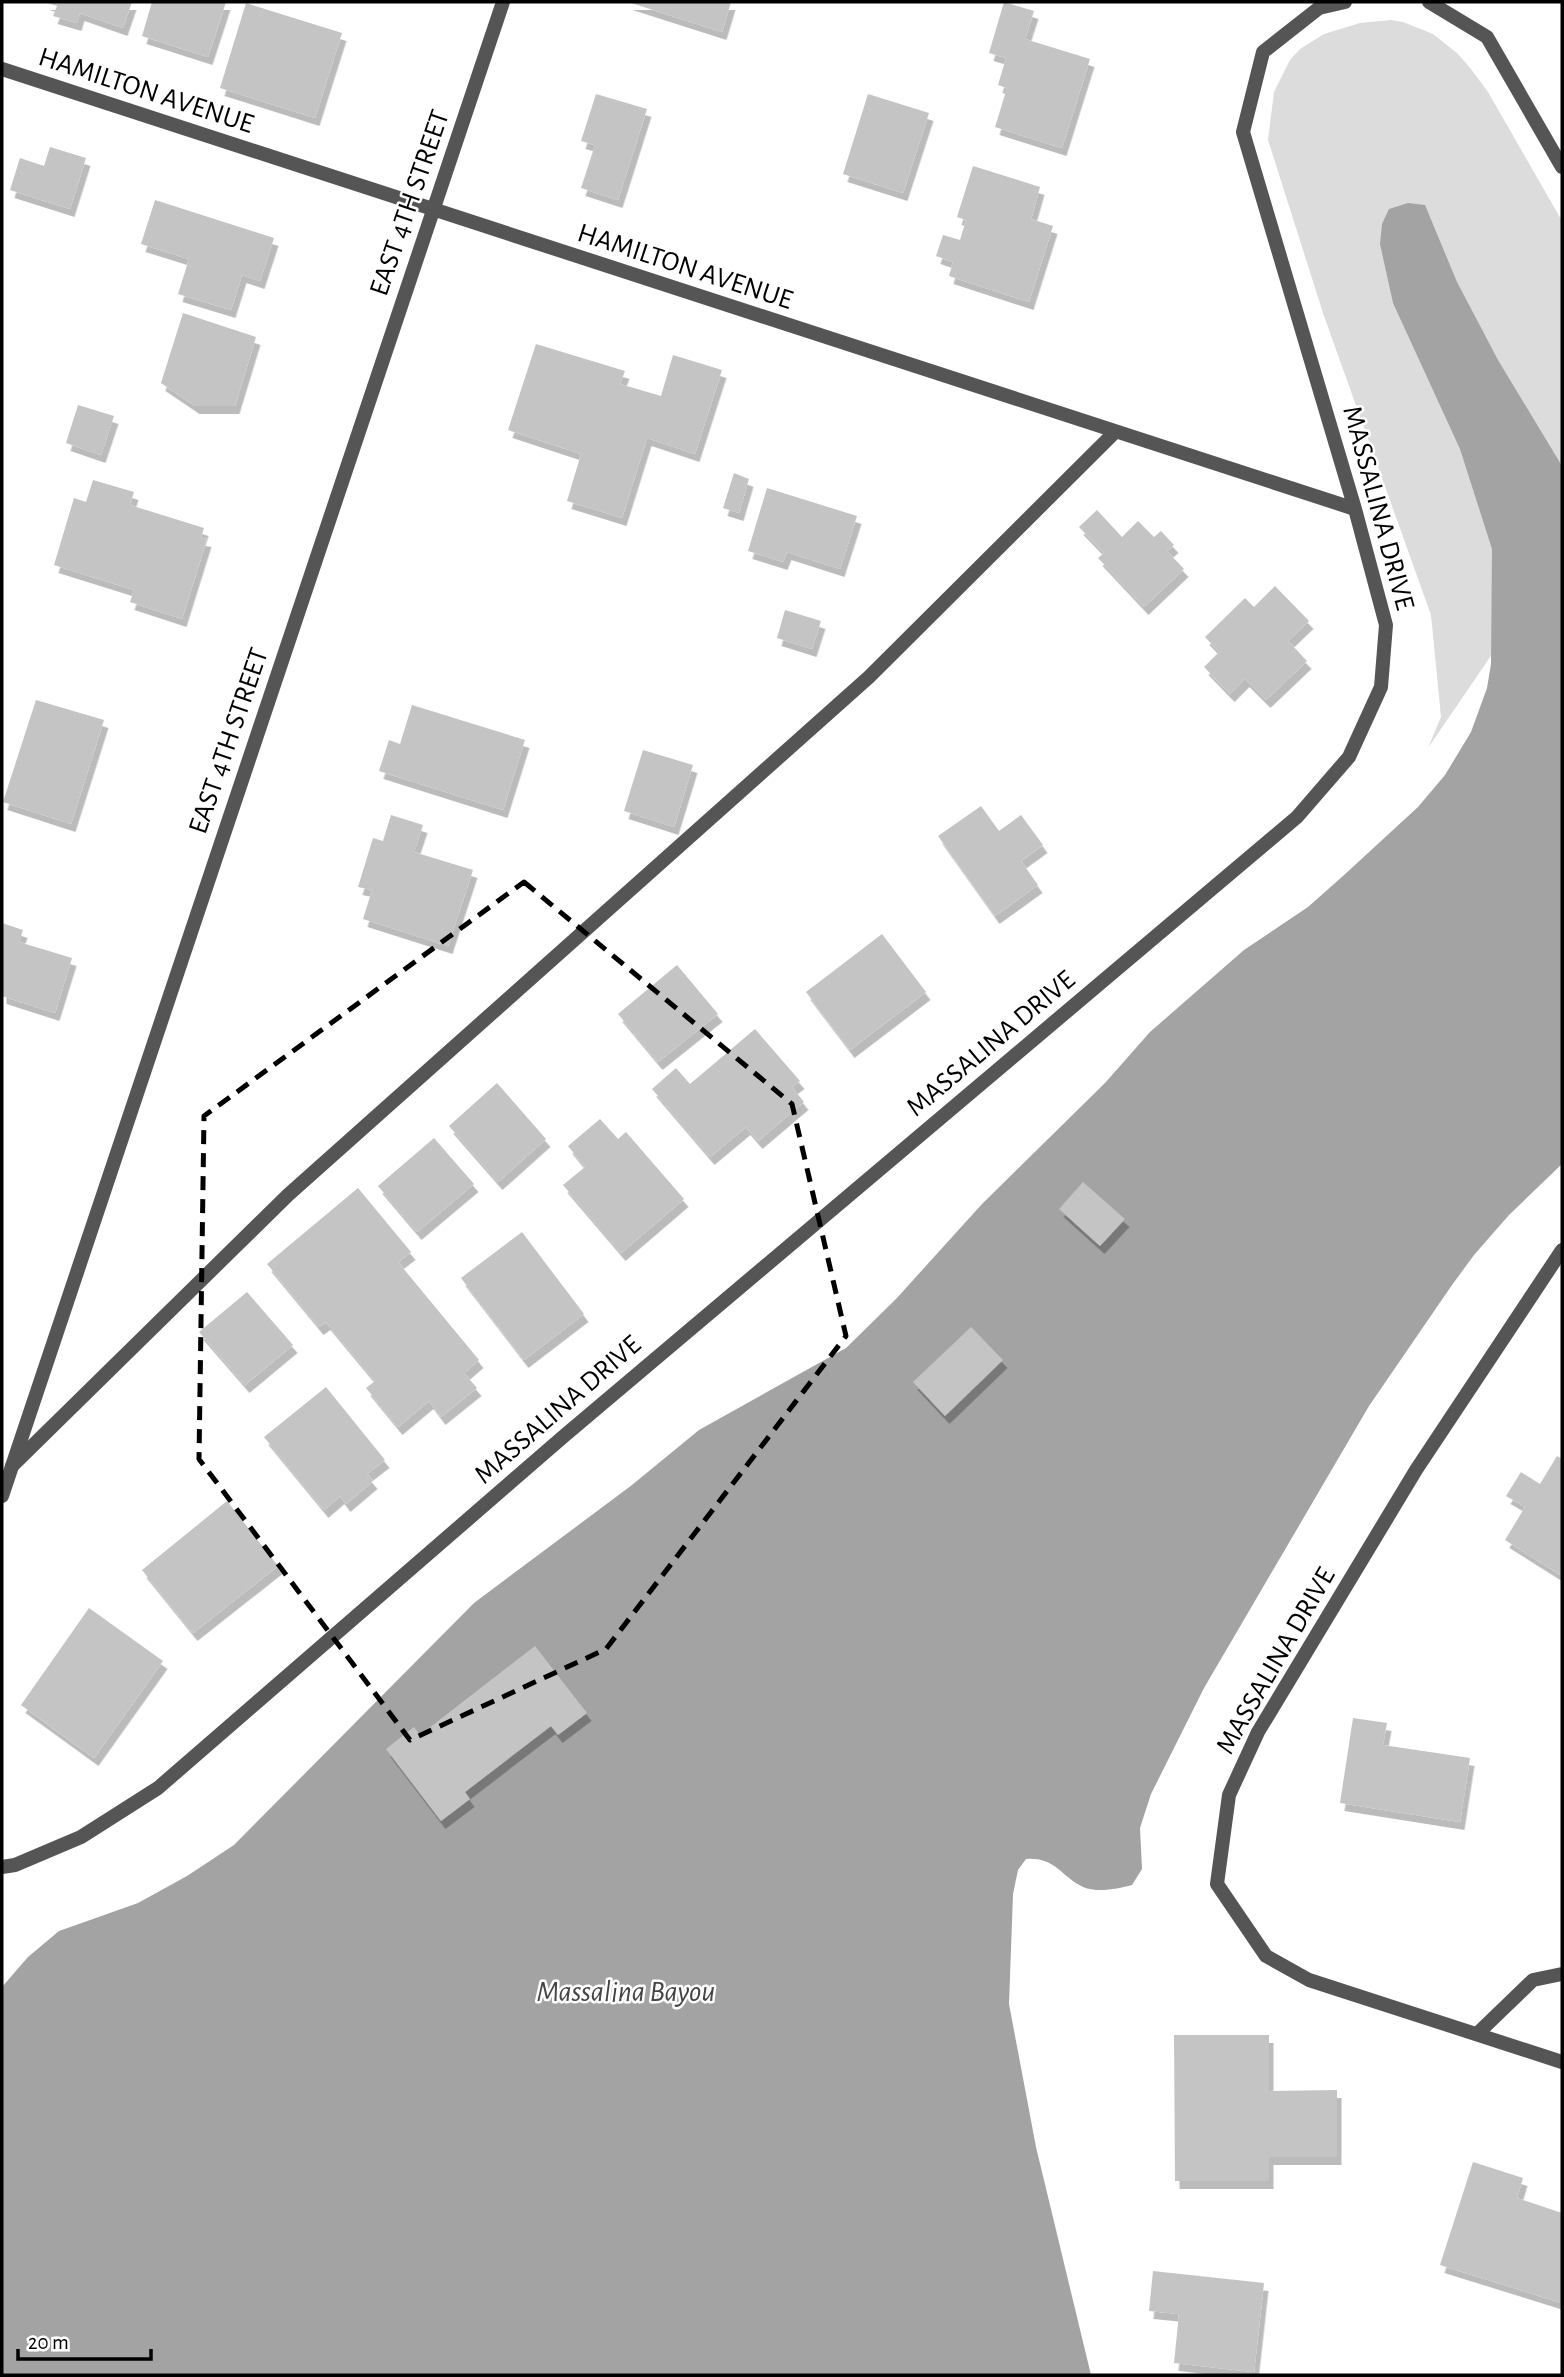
<svg xmlns="http://www.w3.org/2000/svg" width="1564" height="2377" font-family="'Alegreya Sans',sans-serif">
  <style>
    .green { fill: #dcdcdc }
    .water { fill: #a3a3a3 }
    .building { fill: #c4c4c4; filter: url(#shadow) }
    .lines { fill: none; stroke-linecap: round; stroke-linejoin: round }
    .service { stroke: #555; stroke-width: 14 }
    .minor { stroke: #555; stroke-width: 14 }
    .tertiary { stroke: #555; stroke-width: 14 }
    .marked { fill: none; stroke: #000; stroke-width: 5; stroke-dasharray: 14 9; stroke-linejoin: round }
    .labels { text-anchor: middle; dominant-baseline: central; stroke-width: 5; stroke-linejoin: round; paint-order: stroke }
    .street-label { font-size: 28px; fill: #000; stroke: #fff }
    .water-label { font-size: 30px; font-style: italic; fill: #444; stroke: #fff }
  </style>
  <defs>
    <filter id="shadow"><feDropShadow dx="4.5" dy="8" stdDeviation="0" flood-color="#0004"/></filter>
  </defs>
  <rect width="100%" height="100%" fill="#fff"/>
  <path class="green" d="M1391,20L1403,22L1433,34L1458,54L1471,69L1488,92L1562,221V491L1514,622L1428,748L1441,717L1431,615L1324,316L1268,140L1274,92L1290,60L1300,49L1324,34L1360,23Z"/>
  <path class="water" d="M1408,203L1425,205L1457,282L1498,360L1562,466V1164L1509,1215L1474,1255L1452,1285L1369,1406L1204,1688L1151,1794L1140,1828L1142,1869L1132,1885C1117,1889 1098,1893 1083,1887C1060,1876 1056,1857 1026,1859L1018,1870L1013,1894L1009,2004L1036,2147L1091,2375H2V1987L28,1957L59,1931L138,1903L187,1876L234,1845L474,1603L632,1485L699,1430L846,1348L896,1299L982,1204L1105,1083L1150,1032L1244,950L1308,907L1343,876L1418,807L1445,775L1471,732L1487,688L1491,664L1492,549L1460,449L1393,303L1380,244L1382,224L1389,209Z"/>
  <path class="building" d="M45,2H132L123,28L80,13L77,23L53,16L57,6Z
    M152,2H226L208,57L142,36Z
    M628,2H731L722,32Z
    M1004,2L1034,11L1025,39L1090,59L1062,148L995,127L1007,88L998,85L1006,58L989,53Z
    M246,3L342,33L315,118L220,88Z
    M596,94L647,109L618,200L581,188L595,145L581,141Z
    M868,94L929,113L903,193L843,174Z
    M50,147L86,158L70,209L10,190L20,158L44,166Z
    M973,166L1040,187L1031,219L1053,226L1029,302L949,276L953,262L936,256L943,235L960,240L966,220L957,217Z
    M155,200L274,238L260,281L242,275L231,310L178,294L189,259L141,244Z
    M183,313L256,337L235,406H195L161,383Z
    M536,344L625,371L620,384L661,396L673,355L722,370L695,454L647,438L622,518L567,501L581,454L508,430Z
    M78,405L114,416L101,455L66,443Z
    M734,473L749,479L739,513L723,508Z
    M93,480L134,492L130,505L204,528L201,538L207,539L182,619L130,602L134,590L54,565L74,498L86,502Z
    M767,488L857,516L840,569L787,552L783,562L748,551Z
    M1097,510L1122,537L1138,521L1154,537L1161,531L1174,545L1167,551L1184,569L1144,607L1098,558L1104,553L1079,527Z
    M1275,586L1309,621L1288,641L1307,661L1266,700L1245,679L1230,694L1204,667L1219,652L1205,637L1245,598L1254,607Z
    M785,610L821,621L812,649L777,638Z
    M36,700L104,720L71,824L3,802Z
    M412,705L525,740L503,810L379,771L389,740L400,744Z
    M643,750L693,765L674,827L624,811Z
    M981,806L999,831L1021,815L1043,845L1021,861L1038,885L995,916L938,836Z
    M391,815L423,825L414,852L473,870L448,946L363,919L372,890L358,887L373,838L383,841Z
    M2,923L23,930L19,942L72,958L55,1013L2,996Z
    M882,934L926,992L850,1050L806,992Z
    M677,965L718,1014L658,1062L618,1014Z
    M755,1029L800,1081L792,1087L804,1102L758,1141L746,1127L710,1157L652,1089L676,1068L690,1084Z
    M497,1083L546,1139L498,1182L449,1126Z
    M600,1119L618,1139L626,1132L684,1199L621,1253L563,1185L585,1167L568,1146Z
    M434,1138L474,1184L417,1232L378,1186Z
    M1083,1182L1125,1219L1100,1246L1059,1209Z
    M358,1188L411,1252L398,1262L479,1360L464,1373L477,1388L441,1417L429,1401L398,1427L366,1388L375,1381L326,1322L319,1327L267,1264Z
    M522,1232L584,1314L524,1360L461,1278Z
    M247,1292L293,1345L245,1385L199,1332Z
    M971,1327L1003,1360L945,1416L913,1382Z
    M326,1387L385,1460L367,1474L373,1481L346,1504L340,1496L324,1510L264,1437Z
    M1557,1456L1562,1459V1576L1505,1540L1525,1507L1506,1496L1521,1472L1540,1484Z
    M227,1501L278,1566L193,1633L142,1570Z
    M89,1608L163,1661L94,1758L21,1705Z
    M535,1646L587,1713L558,1735L551,1726L465,1792L470,1799L441,1821L386,1749L414,1727L420,1735Z
    M1353,1718L1387,1723L1383,1745L1470,1758L1460,1822L1340,1803Z
    M1174,2035H1269V2091L1337,2090V2157H1269V2181H1175Z
    M1473,2162L1523,2178L1517,2198L1562,2213V2303L1440,2265Z
    M1153,2271L1264,2283L1254,2372L1174,2363L1179,2314L1149,2311Z"/>
  <g class="lines">
    <path class="service" d="M12,1466L288,1195L869,677L1115,432"/>
    <path class="minor" d="M1429,2L1487,37L1562,167
      M2,69L1355,509
      M1562,1250L1416,1470L1258,1732L1229,1795L1217,1884L1266,1956L1309,1980L1562,2062
      M2,1867L15,1865L81,1837L158,1788L564,1436L1297,817L1349,757L1381,687L1386,625L1355,509L1243,132L1263,52L1319,8L1345,2
      M1477,2034L1533,1980L1562,1974"/>
    <path class="tertiary" d="M2,1496L503,2"/>
  </g>
  <path class="marked" d="M524,882L792,1104L846,1336L606,1649L410,1740L199,1459L204,1116Z"/>
  <g class="labels">
    <g class="street-label">
      <text transform="translate(146 91) rotate(18)">HAMILTON AVENUE</text>
      <text transform="translate(410 203) rotate(-71)">EAST 4TH STREET</text>
      <text transform="translate(685 267) rotate(18)">HAMILTON AVENUE</text>
      <text transform="translate(1378 508) rotate(75)">MASSALINA DRIVE</text>
      <text transform="translate(229 741) rotate(-71)">EAST 4TH STREET</text>
      <text transform="translate(991 1044) rotate(-40)">MASSALINA DRIVE</text>
      <text transform="translate(558 1410) rotate(-41)">MASSALINA DRIVE</text>
      <text transform="translate(1276 1661) rotate(-60)">MASSALINA DRIVE</text>
    </g>
    <g class="water-label">
      <text x="626" y="1992">Massalina Bayou</text>
    </g>
  </g>
  <rect width="1564" height="2377" fill="none" stroke="#000000" stroke-width="7"/>
  <path d="M18 2349v10h133v-10" fill="none" stroke="#000000" stroke-width="3.5"/>
  <text x="28" y="2349" font-size="21" fill="#000000" stroke="#ffffff" stroke-width="5" paint-order="stroke">20 m</text>
</svg>
